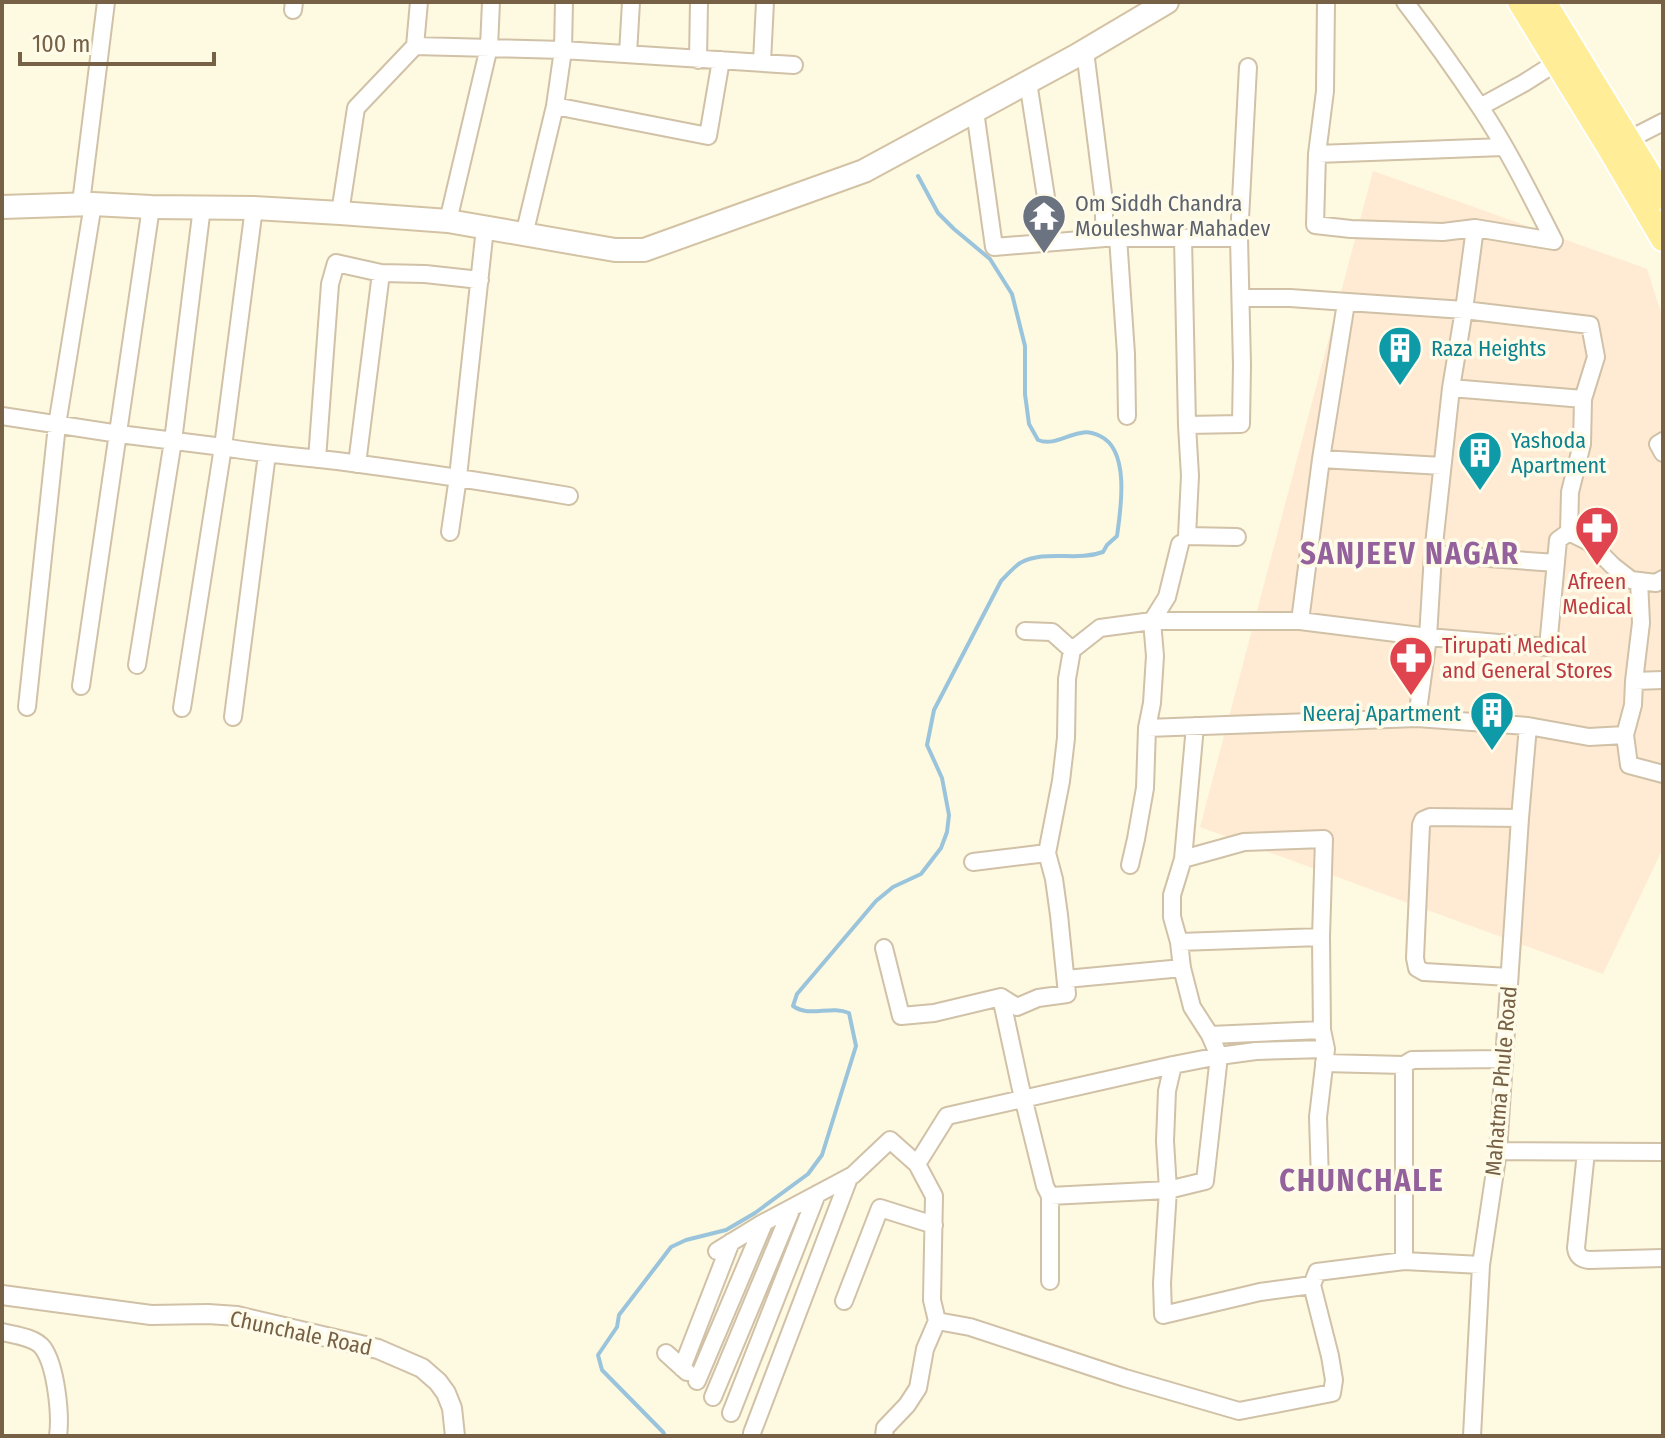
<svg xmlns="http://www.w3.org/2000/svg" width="1665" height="1438" font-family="'Fira Sans Condensed',sans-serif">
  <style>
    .commercial { fill: #ffead4 }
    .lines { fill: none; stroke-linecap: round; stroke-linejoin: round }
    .stream { stroke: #9ac4db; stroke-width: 4 }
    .minor-casing { stroke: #d0c1a7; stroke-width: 20 }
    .tertiary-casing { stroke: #d0c1a7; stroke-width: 22 }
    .secondary-casing { stroke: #d3c3a4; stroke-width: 26 }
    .primary-casing { stroke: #fff; stroke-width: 28 }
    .minor { stroke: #fff; stroke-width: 16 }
    .tertiary { stroke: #fff; stroke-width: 18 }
    .secondary { stroke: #fff; stroke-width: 22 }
    .primary { stroke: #ffed97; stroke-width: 24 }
    .labels { text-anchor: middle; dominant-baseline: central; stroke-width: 7; stroke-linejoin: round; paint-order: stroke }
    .worship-label { font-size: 22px; fill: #5b616d; stroke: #fffbe9; text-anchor: start }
    .culture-label { font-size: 22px; fill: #0d838f; stroke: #fffbe9; text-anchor: start }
    .health-label { font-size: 22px; fill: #be3a42; stroke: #fffbe9 }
    .street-label { font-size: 22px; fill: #776146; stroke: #fffbe9 }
    .district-label { font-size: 30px; font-weight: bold; letter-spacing: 2px; fill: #93619b; stroke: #fffbe9 }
  </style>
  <rect width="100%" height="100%" fill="#fef9e1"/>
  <path class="commercial" d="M1373,171L1647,269L1663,319V848L1603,974L1200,827Z"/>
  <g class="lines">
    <path class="stream" d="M665,1436L663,1432L602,1370L598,1355L617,1327L619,1315L671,1247L686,1240L726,1230L755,1213L808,1174L822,1155L856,1046L849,1013C830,1005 810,1018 793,1006L797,994L876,901L893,887L921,874L941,848L947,832L949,815L942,778L927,745L934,710L1001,581C1007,575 1013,568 1020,563C1046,549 1076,562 1103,552L1107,545L1117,536C1121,508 1130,450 1100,436C1094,433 1087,431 1081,433C1066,435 1053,446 1038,440L1029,424L1025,394V346L1012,294L990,259L954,229L938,213L918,176"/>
    <g class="minor-casing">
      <path id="minor" d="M1326,2L1325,91L1317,154L1315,225L1351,229L1443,232L1475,228L1554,241C1531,196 1508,149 1480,107C1456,71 1431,36 1405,2
        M293,10L294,2
        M415,46L419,2
        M1085,51L1103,194L1105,238H1239L1242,365L1241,424L1187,425
        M628,54L631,2
        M698,60L699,2
        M762,62L765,2
        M1028,82L1053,242
        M555,106L708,136L721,60
        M1480,107L1524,83L1565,57
        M975,111L994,247L1105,238
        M1622,143L1663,122
        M1317,154L1503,147
        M81,203L106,2
        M340,213L356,108L415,46L563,50L794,65
        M448,221L489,47L491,2
        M1475,228L1464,310L1451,388L1433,554L1428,637L1417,718L1528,726L1589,737L1625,735L1629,765L1663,774
        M524,235L555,106L563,50L564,2
        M1118,237L1126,354L1127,416
        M1183,238L1187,425L1190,476L1187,536L1237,537
        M1239,238L1248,67
        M1241,298H1290L1464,310L1590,325L1596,357L1583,399L1582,444L1570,492L1569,532L1589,542L1613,566L1631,580L1656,583L1663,579
        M1346,303L1321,459L1300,621L1428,637L1548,647L1558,540L1569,532
        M1451,388L1583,399
        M2,416L119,434L223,447L254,208
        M1663,441L1658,444L1663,453
        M317,459L330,284L336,263L381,273L425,274L480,280
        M1321,459L1442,466
        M357,464L381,273
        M450,532L458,477L485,228
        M1433,554L1556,563
        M1025,631L1052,632L1072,650
        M137,665L173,441L202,207
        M1634,681L1663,680
        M81,686L151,207
        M27,707L57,425L93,204
        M182,708L223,447C264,454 304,457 345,462C420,472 495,483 569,496
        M233,717L267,454
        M1147,728L1417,718
        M1625,735L1633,705L1634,681L1641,623L1639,581
        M1183,859L1244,842L1324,839L1321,937L1322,1030L1326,1049L1318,1117L1320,1181
        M973,862L1047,853
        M1130,865L1136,839L1145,788L1147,728L1152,703L1155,656L1152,621H1300
        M1179,942L1321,937
        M884,948L901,1016L934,1013L1001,997L1017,1007L1038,998L1067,994L1059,915L1054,879L1047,853L1061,781L1066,738L1067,679L1072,650L1100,628L1152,621L1167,597L1180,544
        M1509,977L1424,972L1417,968L1415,958L1421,825L1423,820L1430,817L1520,818
        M1066,979L1182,968
        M1001,997L1020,1085L1045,1186L1050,1196V1281
        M1210,1035L1322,1030
        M1324,1063L1404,1065L1412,1060L1504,1059
        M1173,1065L1167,1091L1165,1141L1168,1190L1162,1283L1163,1315L1260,1292L1312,1285
        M1498,1151L1663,1152
        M1586,1152L1576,1248C1577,1256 1581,1259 1589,1260L1663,1258
        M917,1164L947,1116L1173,1065L1219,1056L1256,1051L1326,1049
        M1050,1196L1168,1190L1205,1181L1219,1056L1210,1035L1192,1007L1182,968L1179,942L1172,917V895L1183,859L1195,726
        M717,1251L761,1224L853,1175L890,1140L917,1164L934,1196L932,1300L937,1321
        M1404,1261V1065
        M844,1301L880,1208L934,1225
        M2,1332C14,1335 35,1337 43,1348C56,1366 61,1415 58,1436
        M666,1353L687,1372
        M682,1368L731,1242
        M697,1381L764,1223
        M713,1397L792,1208
        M731,1413L817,1194
        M752,1433L849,1178
        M884,1436L885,1428L907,1405L918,1388L925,1349L937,1321L970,1327L1125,1378L1239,1411L1332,1393L1334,1380L1330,1356L1312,1285L1317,1272L1404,1261L1481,1265
        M1472,1436L1481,1265L1498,1151L1520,818L1528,726"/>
    </g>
    <g class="tertiary-casing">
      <path id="tertiary" d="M2,1295L151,1315L208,1314L237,1316L378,1349L422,1368L438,1382L446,1393L452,1408L455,1436"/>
    </g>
    <g class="secondary-casing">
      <path id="secondary" d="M2,207L93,204L151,207L254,208L340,213L448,221L615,250H644L864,171L1076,56L1167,2"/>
    </g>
    <g class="primary-casing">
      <path id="primary" d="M1520,2L1610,149L1663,239
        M1544,2L1663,197"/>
    </g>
    <use href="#minor" class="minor"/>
    <use href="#tertiary" class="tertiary"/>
    <use href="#secondary" class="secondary"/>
    <use href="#primary" class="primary"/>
  </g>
  <defs>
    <g id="temple-pin" transform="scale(2.3)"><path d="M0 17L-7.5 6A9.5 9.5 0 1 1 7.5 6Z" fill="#6b7280" stroke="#fffbe9"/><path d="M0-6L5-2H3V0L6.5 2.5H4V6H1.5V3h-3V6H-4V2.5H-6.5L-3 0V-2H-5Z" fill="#fff"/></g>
    <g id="building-pin" transform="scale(2.3)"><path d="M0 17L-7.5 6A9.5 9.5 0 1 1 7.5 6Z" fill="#0f9aa8" stroke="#fffbe9"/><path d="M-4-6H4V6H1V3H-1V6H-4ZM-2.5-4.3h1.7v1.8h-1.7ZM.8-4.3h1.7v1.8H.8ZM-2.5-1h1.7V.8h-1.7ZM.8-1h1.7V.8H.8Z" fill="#fff"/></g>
    <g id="pharmacy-pin" transform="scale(2.3)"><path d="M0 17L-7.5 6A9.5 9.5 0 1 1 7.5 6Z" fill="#e0444e" stroke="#fffbe9"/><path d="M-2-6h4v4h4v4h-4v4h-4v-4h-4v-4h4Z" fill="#fff"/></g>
  </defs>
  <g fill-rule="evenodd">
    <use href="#temple-pin" x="1044" y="216"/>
    <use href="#building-pin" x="1400" y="348"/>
    <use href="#building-pin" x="1480" y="453"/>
    <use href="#pharmacy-pin" x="1597" y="528"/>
    <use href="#pharmacy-pin" x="1411" y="658"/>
    <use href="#building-pin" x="1492" y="713"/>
  </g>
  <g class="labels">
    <g class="worship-label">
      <text x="1075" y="203">Om Siddh Chandra<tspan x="1075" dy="25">Mouleshwar Mahadev</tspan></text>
    </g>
    <g class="culture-label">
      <text x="1431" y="348">Raza Heights</text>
      <text x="1511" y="440">Yashoda<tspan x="1511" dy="25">Apartment</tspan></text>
      <text x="1461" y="713" text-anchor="end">Neeraj Apartment</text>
    </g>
    <g class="health-label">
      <text x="1597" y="581">Afreen<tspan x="1597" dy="25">Medical</tspan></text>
      <text x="1442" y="645" text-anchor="start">Tirupati Medical<tspan x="1442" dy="25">and General Stores</tspan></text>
    </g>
    <g class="street-label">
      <text transform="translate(1501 1081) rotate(-85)">Mahatma Phule Road</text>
      <text transform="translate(301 1333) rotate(12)">Chunchale Road</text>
    </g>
    <g class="district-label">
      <text x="1410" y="554">SANJEEV NAGAR</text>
      <text x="1362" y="1181">CHUNCHALE</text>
    </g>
  </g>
  <rect width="1665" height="1438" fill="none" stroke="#776146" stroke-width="8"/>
  <path d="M20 52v12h194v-12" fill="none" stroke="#776146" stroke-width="4"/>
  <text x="32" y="52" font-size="24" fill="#776146" stroke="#fffbe9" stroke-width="6" paint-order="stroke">100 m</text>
</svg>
